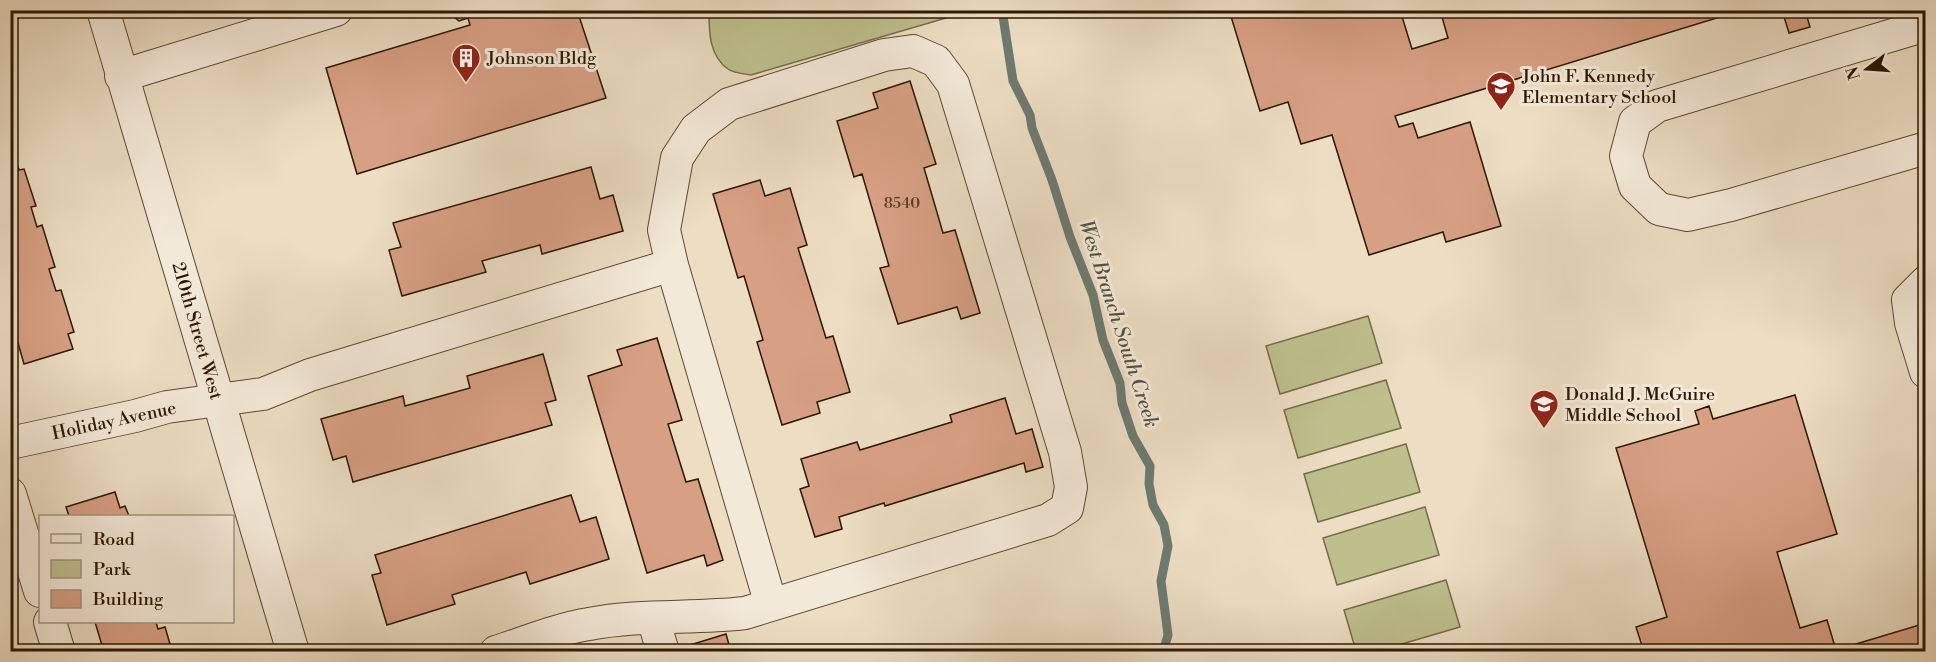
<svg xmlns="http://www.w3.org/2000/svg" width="1936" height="662" font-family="'Libre Bodoni',serif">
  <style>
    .green { fill: #bfbf8e; stroke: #756c48; stroke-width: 1.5 }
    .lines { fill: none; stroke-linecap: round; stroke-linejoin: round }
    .stream { stroke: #6d7a70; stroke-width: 9 }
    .building { fill: #d79f84; stroke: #2b1802; stroke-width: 1.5 }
    .minor-casing { stroke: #5b4932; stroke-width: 34 }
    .minor { stroke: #f3e9d8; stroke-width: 32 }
    .labels { text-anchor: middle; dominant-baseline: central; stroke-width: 6; stroke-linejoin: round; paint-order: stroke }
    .number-label { font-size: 15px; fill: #563a22 }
    .poi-label { font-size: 18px; fill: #2b1802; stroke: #f3e9d8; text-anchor: start }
    .street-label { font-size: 18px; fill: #2b1802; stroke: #f3e9d8 }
    .water-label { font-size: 20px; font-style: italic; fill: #525142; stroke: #f3e9d8 }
  </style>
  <rect width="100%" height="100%" fill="#ecddc3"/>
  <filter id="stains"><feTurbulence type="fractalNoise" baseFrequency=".00333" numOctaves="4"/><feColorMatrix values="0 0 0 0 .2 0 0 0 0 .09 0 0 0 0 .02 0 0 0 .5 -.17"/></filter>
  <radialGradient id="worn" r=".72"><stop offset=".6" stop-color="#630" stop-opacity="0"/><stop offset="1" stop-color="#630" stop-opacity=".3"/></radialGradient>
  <path class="green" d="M709,11V10L970,11L751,75C744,74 733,73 728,69C709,56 709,31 709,11Z
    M1368,316L1382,363L1280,394L1266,346Z
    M1386,380L1401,428L1298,458L1284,410Z
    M1406,444L1420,492L1318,522L1304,474Z
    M1425,507L1439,555L1337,585L1323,538Z
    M1446,580L1460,627L1378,651H1356L1344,610Z"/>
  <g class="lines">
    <path class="stream" d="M1002,10L1013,81L1030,115L1032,128L1052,180L1070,237L1093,295L1103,340L1120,383L1122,403L1133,436L1150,466L1149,484L1153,505L1164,525L1168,546L1161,581L1168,635L1163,652
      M195,13L199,10"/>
  </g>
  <path class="building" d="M452,10H492L495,17L519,10H577L606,98L357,174L326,68L470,25L468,18L459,21L454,17Z
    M1229,10H1400L1412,49L1448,38L1440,10H1743L1395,116L1399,127L1413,123L1418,138L1470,122L1501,226L1446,242L1443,232L1369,255L1332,135L1301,144L1288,102L1260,111Z
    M1782,10H1805L1810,27L1789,33Z
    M910,81L936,164L924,168L943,233L955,230L980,313L961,319L957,307L898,324L880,268L889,266L862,174L854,177L837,121L878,108L873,93Z
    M14,154L19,170L24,169L36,206L31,207L37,227L42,225L55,267L49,269L56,291L61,290L74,332L68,334L73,349L24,364L18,343L13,345L10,338V155Z
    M591,167L600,199L613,195L623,231L542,254L540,245L482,261L486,272L402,296L389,250L401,247L393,223Z
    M760,180L765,196L790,188L807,245L798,248L826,338L833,336L850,392L817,402L820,413L782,425L757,342L763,340L744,276L738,278L713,194Z
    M657,338L682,420L668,424L686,482L698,479L723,560L707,566L704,555L647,573L588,376L622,365L617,350Z
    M543,354L556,400L545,403L552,425L353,482L346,456L333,460L321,419L403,396L405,406L470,388L467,376Z
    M1795,395L1837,534L1777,552L1800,628L1827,620L1836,650L1926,623V652H1644L1636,627L1667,617L1616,448L1699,424L1695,411L1709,406L1713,419Z
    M1005,398L1016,434L1032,429L1043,467L1026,472L1024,463L885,506L884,503L839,517L842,529L815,537L800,489L809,486L801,459L857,442L860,450L952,422L950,415Z
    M115,492L120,508L125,506L129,516H69L66,507Z
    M571,495L580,522L596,517L609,559L530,584L526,572L452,595L455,604L387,625L372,575L381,573L375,555Z
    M95,622H156L158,629L165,627L170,644L165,645L166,652H104Z
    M726,634L731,652H692L690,645Z
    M640,645L642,652H616Z"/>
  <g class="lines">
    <g class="minor-casing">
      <path id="minor" d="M103,10L293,652
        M1926,25L1657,106L1635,122L1626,156L1635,186L1659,209L1688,215L1731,205L1926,148
        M121,76L336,10
        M672,265L771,605
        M1926,282L1908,300L1911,323L1926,372
        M10,443L135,416L167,407L263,394L310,375L672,265L664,230L677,158L696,129L729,104L884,55L913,51L936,61L953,84L1065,452L1071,487L1067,508L1048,520L745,613C693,619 640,614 589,624C558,629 526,642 496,652
        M10,494L40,591
        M653,618L663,652
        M50,622L59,652"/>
    </g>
    <use href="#minor" class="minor"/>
  </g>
  <defs>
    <g id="building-pin" transform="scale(1.5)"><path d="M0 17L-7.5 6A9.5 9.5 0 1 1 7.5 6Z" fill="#8f2418" stroke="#f3e9d8"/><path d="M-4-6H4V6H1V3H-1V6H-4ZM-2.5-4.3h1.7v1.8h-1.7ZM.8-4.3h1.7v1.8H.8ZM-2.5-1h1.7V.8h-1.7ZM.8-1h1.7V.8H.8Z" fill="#fff"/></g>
    <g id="school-pin" transform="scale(1.5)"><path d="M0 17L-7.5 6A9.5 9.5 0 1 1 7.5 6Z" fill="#8f2418" stroke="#f3e9d8"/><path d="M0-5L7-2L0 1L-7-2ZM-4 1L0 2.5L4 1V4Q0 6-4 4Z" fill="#fff"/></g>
  </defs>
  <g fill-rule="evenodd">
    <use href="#building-pin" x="466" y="58"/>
    <use href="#school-pin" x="1501" y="86"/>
    <use href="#school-pin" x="1544" y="404"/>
  </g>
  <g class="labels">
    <g class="number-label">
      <text x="902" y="203">8540</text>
    </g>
    <g class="poi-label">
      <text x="487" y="58">Johnson Bldg</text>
      <text x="1522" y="76">John F. Kennedy<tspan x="1522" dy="21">Elementary School</tspan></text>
      <text x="1565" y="394">Donald J. McGuire<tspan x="1565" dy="21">Middle School</tspan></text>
    </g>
    <g class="street-label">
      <text transform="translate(197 331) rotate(74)">210th Street West</text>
      <text transform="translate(114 421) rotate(-12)">Holiday Avenue</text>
    </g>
    <g class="water-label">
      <text transform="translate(1118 324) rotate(72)">West Branch South Creek</text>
    </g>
  </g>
  <rect width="1936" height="662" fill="none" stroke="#ecddc3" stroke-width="36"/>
  <rect x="12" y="12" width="1912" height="638" fill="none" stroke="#2b1802" stroke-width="3"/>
  <rect x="18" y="18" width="1900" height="626" fill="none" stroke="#2b1802" stroke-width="1.5"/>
  <rect x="39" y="515" width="195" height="108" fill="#f3e9d8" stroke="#a39582" stroke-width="1.5"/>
  <rect x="51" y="534" width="30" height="9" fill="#f3e9d8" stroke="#a39582" stroke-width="1.5"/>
  <text x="93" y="545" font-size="18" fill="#2b1802">Road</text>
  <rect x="51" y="560" width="30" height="18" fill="#bfbf8e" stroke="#a39582" stroke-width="1.5"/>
  <text x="93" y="575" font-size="18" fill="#2b1802">Park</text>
  <rect x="51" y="590" width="30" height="18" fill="#d79f84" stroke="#a39582" stroke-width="1.5"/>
  <text x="93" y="605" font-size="18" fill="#2b1802">Building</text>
  <g transform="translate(1867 69) rotate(253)" stroke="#f3e9d8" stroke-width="4.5" paint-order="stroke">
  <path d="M0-4.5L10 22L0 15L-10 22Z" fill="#2b1802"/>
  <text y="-9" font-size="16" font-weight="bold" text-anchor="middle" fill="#2b1802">N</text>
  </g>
  <rect width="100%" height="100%" filter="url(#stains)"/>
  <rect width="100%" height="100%" fill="url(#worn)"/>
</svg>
